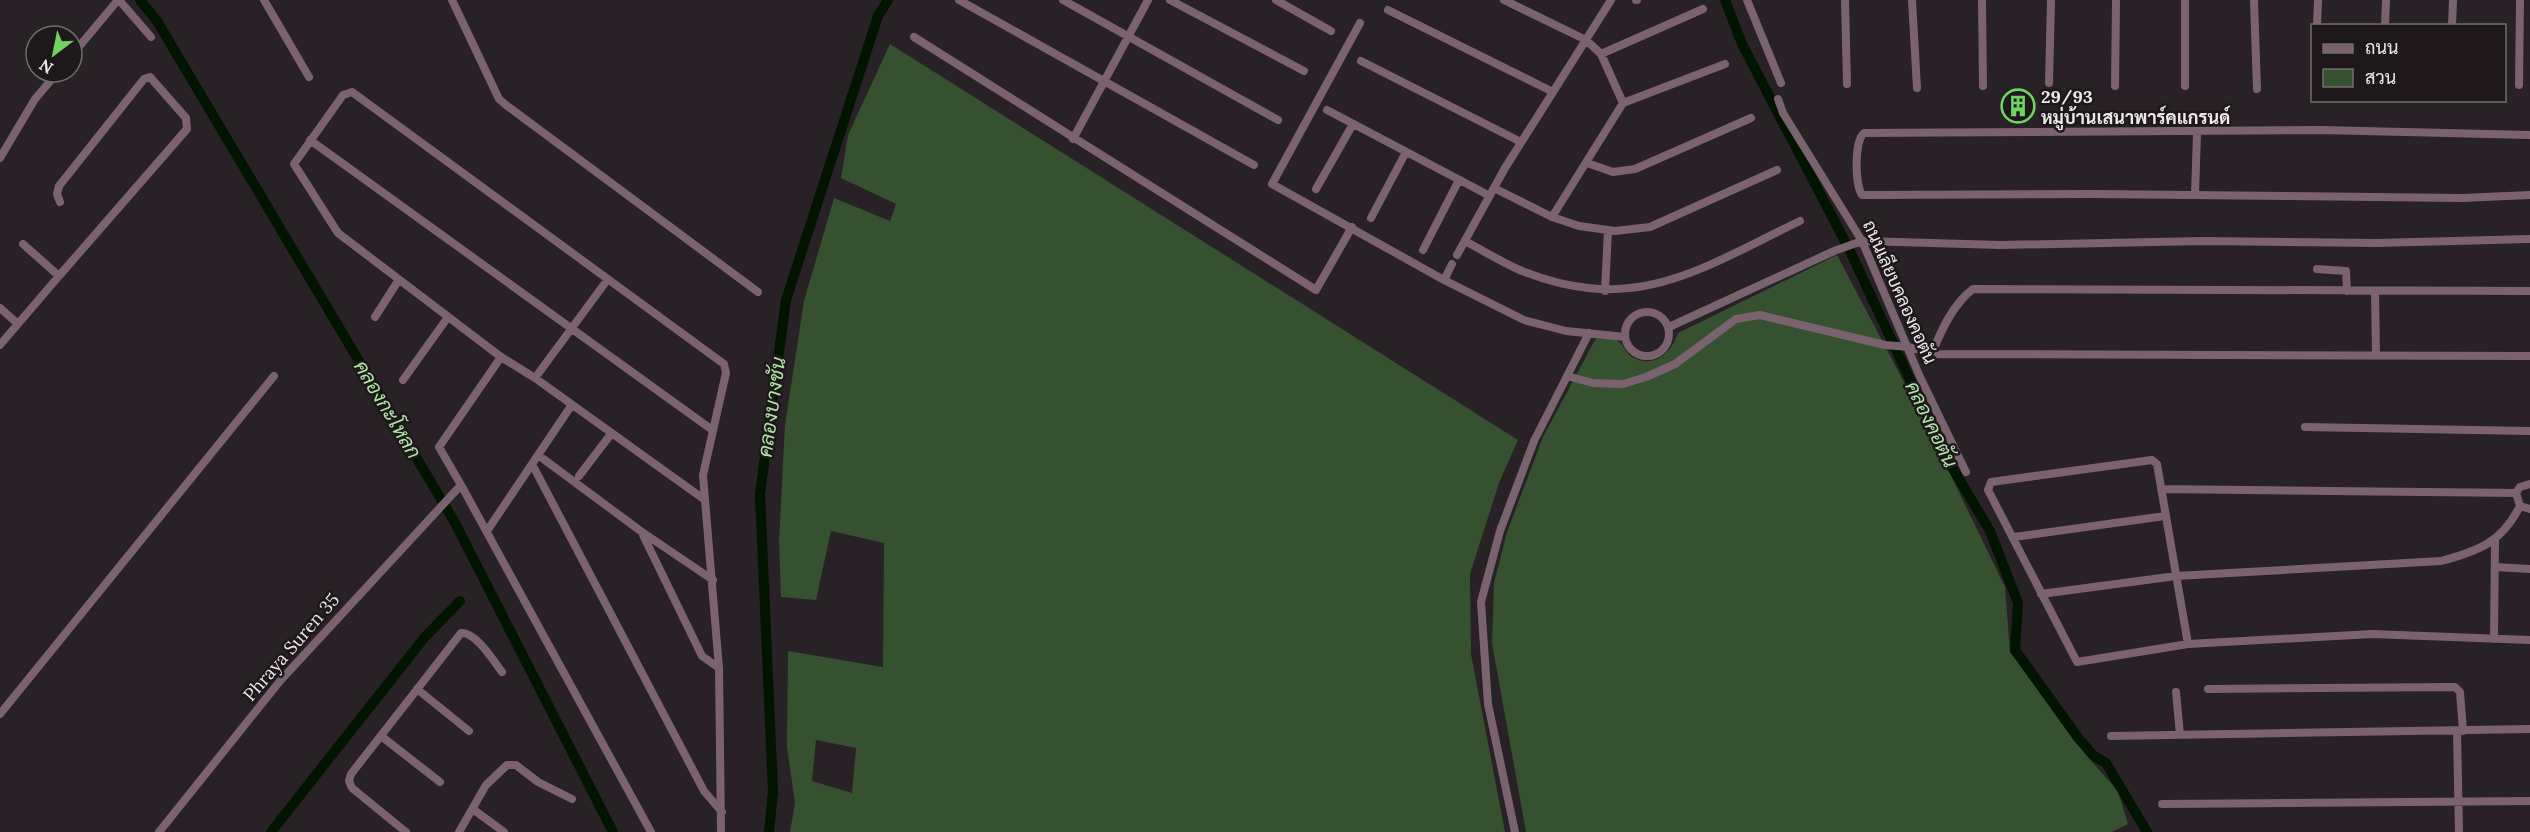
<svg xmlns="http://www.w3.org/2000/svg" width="2530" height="832" font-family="Lora,Sarabun,serif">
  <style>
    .green { fill: #355130; fill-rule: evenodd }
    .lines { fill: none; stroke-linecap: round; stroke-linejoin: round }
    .canal { stroke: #001400; stroke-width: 10 }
    .street { stroke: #7a636f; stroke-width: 8 }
    .labels { text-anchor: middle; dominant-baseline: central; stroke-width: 5; stroke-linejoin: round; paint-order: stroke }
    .poi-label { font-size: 18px; font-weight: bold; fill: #ede9eb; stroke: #1e181b; text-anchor: start }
    .street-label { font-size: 18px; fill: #ede9eb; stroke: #1e181b }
    .water-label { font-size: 20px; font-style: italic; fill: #ade6a4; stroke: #1e181b }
  </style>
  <rect width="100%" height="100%" fill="#282125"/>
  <path class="green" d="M890,44L1518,440L1499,483L1470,574L1471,654L1505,832H790L795,803L787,747L788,651L883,667L884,543L831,531L816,600L781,597L779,541L785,425L804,301L834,198L890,221L896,204L841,178L848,135ZM816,740L856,748L852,793L812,781Z
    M1837,255L1926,424L2005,587L2010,652L2086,755L2118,791L2128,824L2112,832H1526L1492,643L1494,583L1507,532L1543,437L1597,336C1603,337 1611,338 1616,340C1623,343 1626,353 1632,357C1655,369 1671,353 1678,333Z"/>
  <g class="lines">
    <path class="canal" d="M140,0L157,21L454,521L613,832
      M1725,0L1742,44L1850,251L1947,459L1990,531L2018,603L2015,650L2079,739L2093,755L2106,763L2147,832
      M271,832L424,638L460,601
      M769,832L773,792L760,494L786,300L878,16L888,0"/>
    <path class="street" d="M119,0L151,37
      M264,0L309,77
      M452,0L499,99L506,105L758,292
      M959,0L1254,165
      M1063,0L1278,120
      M1170,0L1304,71
      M1276,0L1331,31
      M1504,0L1586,40L1601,54L1623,103
      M1636,0H1637
      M1747,0L1781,83
      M1845,0L1847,84
      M1912,0L1917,88
      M1982,0L1983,86
      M2185,0V86
      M2254,0L2257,89
      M1388,10L1553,92
      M1360,23L1272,184L1444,280L1524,320L1566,331L1625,337
      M2317,26L2318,0
      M2385,26L2386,0
      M2452,26L2453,0
      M914,37L1316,290L1352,227
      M1601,54L1703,9
      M72,55L118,0
      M1361,61L1521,142
      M2049,83L2051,0
      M2519,85L2520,0
      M2115,86L2116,0
      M1778,99L1783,113L1862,241L1920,377L1966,472
      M1327,110L1490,196
      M2530,135L2321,130L1864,133C1854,141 1855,185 1862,195H1869L2092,194L2462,198L2530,195
      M1073,139L1148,0
      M310,140L711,429
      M0,158L35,99L58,72
      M1587,163L1613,172L1635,169L1751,118
      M1494,188L1552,217L1579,226L1615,231L1650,227L1777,170
      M1316,189L1353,124
      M2195,195L2197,133
      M1552,217L1623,103L1725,64
      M1371,218L1406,152
      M1465,241C1484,251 1503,263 1522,271C1636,316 1700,269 1800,221
      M1423,250L1459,180
      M1457,255L1505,168L1611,0
      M2317,269L2346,271L2347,291
      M59,276L187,129L186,118L150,77L144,79L59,186L57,194L60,202
      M1444,280L1452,264
      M1605,291L1608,230
      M2375,291L2376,356
      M0,308L18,324
      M1625 334a22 22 0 1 1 44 0a22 22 0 1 1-44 0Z
      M375,317L398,281
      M1669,327L1834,251L1862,241L2001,245L2203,241L2376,243L2530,239
      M0,345L59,276L23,244
      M1932,354C1941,330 1953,304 1973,289L2530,291
      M1567,376L1593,383L1623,384L1646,377L1675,364L1736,319L1760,315L1885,345L1909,347L1932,354L2530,356
      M535,378L608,279
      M403,380L448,317
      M2305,427L2530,431
      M538,455L642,532L713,580
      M532,464L704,791L722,812
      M579,476L611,434
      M2530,484L2520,487L2516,493L2520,506L2530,509
      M461,485L439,447L501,357
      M2161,489L2516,493
      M705,500L535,378L501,357L338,233L294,164L343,95L352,92L724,364L726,373L703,475L705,500L719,668L721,832
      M487,531L571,406
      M643,535L702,656L719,668
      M2014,537L2165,516
      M2495,567L2530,569
      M2041,594L2176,576L2441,561C2479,551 2502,542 2520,506
      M2494,639L2495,540
      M2188,644L2157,464L2152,460L1991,482L1988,490L2077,662L2188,644L2372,634L2530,640
      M417,689L469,731
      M2208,689L2455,687L2460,692L2463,731
      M2176,692L2180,735
      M0,714L274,376
      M2457,731L2459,832
      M381,736L440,782
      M2111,736L2530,729
      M2162,804L2530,801
      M474,810L504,832
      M159,832L280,681L461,485L651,832
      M406,832L352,788L349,781L351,774L461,633C476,632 493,660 502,672
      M459,832L486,785L507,765H516L538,782L572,799
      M1515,832L1488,704L1481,602L1500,531L1534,441L1589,333"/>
  </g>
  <defs>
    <g id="building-ring" transform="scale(1.725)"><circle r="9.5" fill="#1e181b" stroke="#6ed360" stroke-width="1.5"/><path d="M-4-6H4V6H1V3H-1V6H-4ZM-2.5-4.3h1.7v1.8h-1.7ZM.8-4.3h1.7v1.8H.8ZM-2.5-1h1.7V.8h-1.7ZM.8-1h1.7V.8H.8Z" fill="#6ed360"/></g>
  </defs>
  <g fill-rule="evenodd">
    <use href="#building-ring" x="2018" y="106"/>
  </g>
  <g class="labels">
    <g class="poi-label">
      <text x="2041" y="96">29/93<tspan x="2041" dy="21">หมู่บ้านเสนาพาร์คแกรนด์</tspan></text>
    </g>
    <g class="street-label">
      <text transform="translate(1900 292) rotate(66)">ถนนเลียบคลองคอตัน</text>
      <text transform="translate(291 647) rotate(-49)">Phraya Suren 35</text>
    </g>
    <g class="water-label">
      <text transform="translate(771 407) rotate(-82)">คลองบางชัน</text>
      <text transform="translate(388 409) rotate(59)">คลองกะโหลก</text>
      <text transform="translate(1932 424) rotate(64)">คลองคอตัน</text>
    </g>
  </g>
  <rect x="2311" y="24" width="195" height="78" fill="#1e181b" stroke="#716c6e" stroke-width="1.5"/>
  <rect x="2323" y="44" width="30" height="9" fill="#7a636f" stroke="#716c6e" stroke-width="1.5"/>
  <text x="2365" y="54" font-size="18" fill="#ede9eb">ถนน</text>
  <rect x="2323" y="69" width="30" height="18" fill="#355130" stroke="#716c6e" stroke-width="1.5"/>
  <text x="2365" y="84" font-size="18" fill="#ede9eb">สวน</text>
  <g transform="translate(54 54) rotate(212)"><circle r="28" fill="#1e181b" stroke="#716c6e" stroke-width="1.5"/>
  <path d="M0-4.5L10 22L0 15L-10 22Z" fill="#6ed360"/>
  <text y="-9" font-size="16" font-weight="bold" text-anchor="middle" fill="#ede9eb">N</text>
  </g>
</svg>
